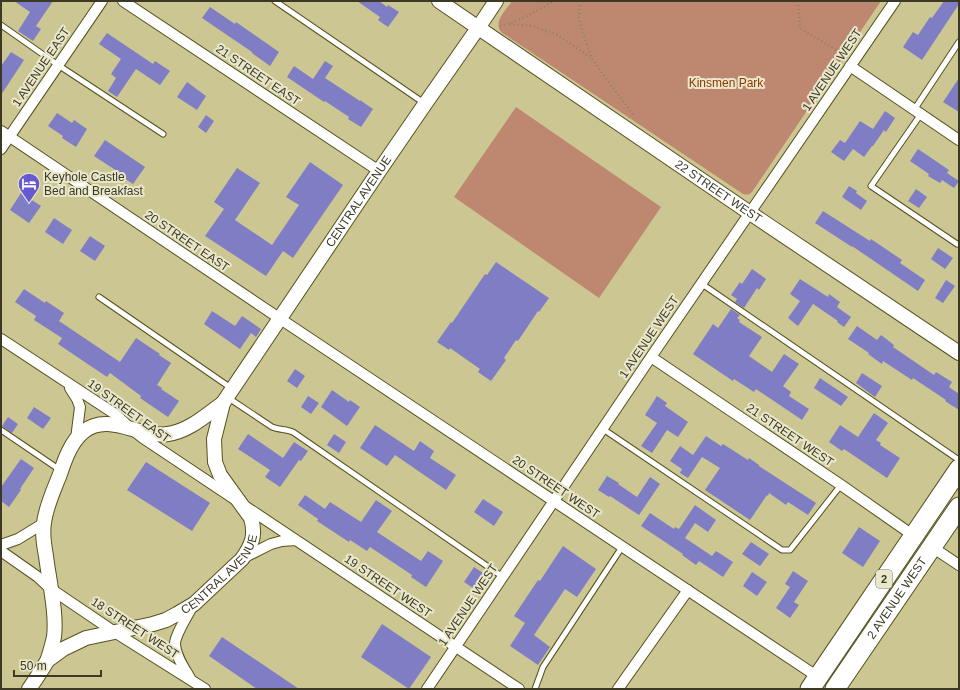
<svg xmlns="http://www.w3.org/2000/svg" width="960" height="690" font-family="Helvetica,sans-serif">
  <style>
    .green { fill: #be876f }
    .building { fill: #7f7ec4 }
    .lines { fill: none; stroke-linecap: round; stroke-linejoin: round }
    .lane-casing { stroke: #56511e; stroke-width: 7 }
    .street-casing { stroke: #56511e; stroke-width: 12 }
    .secondary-casing { stroke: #56511e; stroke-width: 16 }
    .highway-casing { stroke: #56511e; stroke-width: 21 }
    .path { stroke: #87835d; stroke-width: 2; stroke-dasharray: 1 3; stroke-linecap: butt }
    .lane { stroke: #fff; stroke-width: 5 }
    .street { stroke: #fff; stroke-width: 10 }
    .secondary { stroke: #fff; stroke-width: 14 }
    .highway { stroke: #fff; stroke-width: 19 }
    .labels { text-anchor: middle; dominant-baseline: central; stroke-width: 4; stroke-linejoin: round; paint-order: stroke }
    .shield { fill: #e9e7cc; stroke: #6f6d56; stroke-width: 1 }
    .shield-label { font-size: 11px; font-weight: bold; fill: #3b3923 }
    .street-label { font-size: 12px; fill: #3b3923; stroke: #e9e7cc }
    .park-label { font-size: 12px; fill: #913600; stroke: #e9e7cc }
    .poi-label { font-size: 12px; fill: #3b3923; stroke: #e9e7cc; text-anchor: start }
  </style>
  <rect width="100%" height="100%" fill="#ccc792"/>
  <path class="green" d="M512,1H881L752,192C749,195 747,195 743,194L501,32C493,22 506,10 512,1Z
    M516,107L661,207L599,298L454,197Z"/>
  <path class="building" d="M14,1H53L36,26L41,29L33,41L18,31L30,12Z
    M357,1H379L387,7L388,5L399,12L388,27L378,20L380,17Z
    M944,1H959V4L922,60L903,47L913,32L918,35L930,17L932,18Z
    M210,7L235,24L236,22L279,52L270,66L252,53V52L202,18Z
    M107,33L153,64L155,61L170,71L160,85L136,69L117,97L108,91L116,78L111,74L121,59L99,44Z
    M11,52L24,60L1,95V66Z
    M325,61L333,66L325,78L360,101V100L373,109L361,127L348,119L349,117L325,101L324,102L287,77L294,66L313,79Z
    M959,78V112L943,102Z
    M187,82L206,96L197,110L177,97Z
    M885,111L895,118L886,132L884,130L873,146H872L864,157L853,149L844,161L831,152L840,140L845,143L860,121L873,129Z
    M57,113L72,123L74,120L87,129L76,147L62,138L63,136L48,126Z
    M206,115L214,121L206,133L198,127Z
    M105,140L145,167L133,184L118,174L120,173L94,156Z
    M918,149L949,170L947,173L959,181L954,188L942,180L940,183L928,176L929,174L910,161Z
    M310,162L343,185L293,258L283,251L266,276L205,236L224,209L214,202L237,168L260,183L235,220L272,245L299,205L286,197Z
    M849,186L857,191L856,193L867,201L861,210L842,197Z
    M916,189L927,197L919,208L908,201Z
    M21,193L41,206L29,223L10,210Z
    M823,211L870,241L871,239L902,260L900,263L925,280L918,291L852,246V247L815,223Z
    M54,218L72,230L63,244L45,232Z
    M90,236L105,246L95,261L80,251Z
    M938,248L953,258L945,269L931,259Z
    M496,262L549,298L539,312L538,311L518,341L516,340L504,358L506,360L491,381L478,372L480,369L450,348L449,350L437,342L451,322L452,323L485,274L487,275Z
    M752,269L766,279L759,290L757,288L744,308L735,302L737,299L731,295L740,282L742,284Z
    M800,279L828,297L829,294L840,302L837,307L851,317L844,327L837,322L838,321L813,304L798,326L788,318L800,301L790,294Z
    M946,280L955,286L943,303L935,298Z
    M24,289L45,303L46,301L64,313L59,321L120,362L136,338L160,354L159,355L171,363L157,385L162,388L161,389L179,401L168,417L140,398L141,396L110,373L107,377L58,344L62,338L34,320L36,316L15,302Z
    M731,309L740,315L737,318L740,320L739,322L762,337L749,356L772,372L784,354L799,364L783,386L791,392L789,396L809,409L802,420L756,389L754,392L734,379L733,381L693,354L713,324L718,328Z
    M212,311L235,326L242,316L261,329L256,337L251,333L240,349L204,324Z
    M857,326L877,340L881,335L894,345L893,347L934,375L936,372L952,382L949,387L959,394V410L945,401L946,400L913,378L912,380L883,361L882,364L868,354L869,353L848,339Z
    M295,369L305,376L297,388L287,381Z
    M862,373L882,386L875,397L856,383Z
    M820,378L848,397L841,406L814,388Z
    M332,390L349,402L350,400L360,407L347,426L321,407Z
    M308,396L319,403L311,414L301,407Z
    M657,396L667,403L665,406L688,422L678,437L667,430L652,453L641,446L657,423L645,415Z
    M34,407L51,418L43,429L27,418Z
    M874,413L888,423L876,440L881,443L880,445L900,458L887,478L844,449L842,451L829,442L840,425L858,437Z
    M8,417L18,424L12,433L2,426Z
    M375,425L414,451L420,441L434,451L430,458L456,475L446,490L395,455L387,466L360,448Z
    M248,434L283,458L294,442L308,451L301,461L299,460L280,487L265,477L270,470L238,449Z
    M334,434L346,442L339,453L327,445Z
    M706,436L721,446L723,444L748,460L749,458L759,465V466L816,503L808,515L788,502L786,505L769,493L768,496L767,495L750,520L705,490L720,468L702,457L688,478L680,473L682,469L670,461L680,446L693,455Z
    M21,459L34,468L20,489L21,490L9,507L1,501V487Z
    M146,462L210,503L192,531L127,490Z
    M607,476L619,483L618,484L637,497L650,477L660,484L639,515L610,496L609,497L598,490Z
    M305,495L325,509L330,502L361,522L376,500L392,511L377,532L421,561L428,551L443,561L426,587L411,577L412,575L370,547L367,551L350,540L349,542L317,521L318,519L298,505Z
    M483,499L503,512L494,526L474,512Z
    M695,505L716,520L708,532L695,523L685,538L712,556L716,551L733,562L723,577L699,561L696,565L682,555L683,554L641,526L650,513L674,529L675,527L679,529Z
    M859,527L880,541L863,567L842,553Z
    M751,542L769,554L760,566L742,554Z
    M563,546L596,569L577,597L565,589L534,635L550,647L538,665L510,646L525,623L514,616L538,580L540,581Z
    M474,567L486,575L476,590L464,582Z
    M793,571L808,581L794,602L799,605L790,618L776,608L790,587L785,584Z
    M752,572L767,582L757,596L743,586Z
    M382,624L431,657L409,689L361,657Z
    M222,637L299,689H257L209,656Z"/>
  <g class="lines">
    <g class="lane-casing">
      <path id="lane" d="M275,1L424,103
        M1,25L58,65L163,134
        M914,110L959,42
        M921,114L871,186L957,244
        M702,284L959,460
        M99,297L231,388
        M227,397L272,427C279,430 286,429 293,432L503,577
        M603,429L782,550H790L841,485
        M1,430L60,470
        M535,689L543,667L622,547"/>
    </g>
    <g class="street-casing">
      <path id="street" d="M123,1L379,171
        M850,66L959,140
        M1,131L279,318L818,677
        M1,149L102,1
        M1,339L115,414L129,427L143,438L519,689
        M651,357L841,485L914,536
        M70,388L77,399L80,407L76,439
        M1,545L18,539L44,523
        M932,547L959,565
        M1,551L38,577L51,589L116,633L205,689
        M243,558L271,544L282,541L296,540
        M190,678C184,668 175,655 175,643C176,633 188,615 193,605
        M427,689L651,357L895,1
        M618,689L688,590"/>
    </g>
    <g class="secondary-casing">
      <g id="secondary">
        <path id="s1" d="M439,1L750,213L959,353"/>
        <path id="s2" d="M48,660L63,649L86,638L153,624L166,620L177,614L194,604L242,559C252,545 256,535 251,518L220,475L215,462L214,439L223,403L379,171L425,104L478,28L496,1"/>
        <path d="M29,689C35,680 42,670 47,661C50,654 52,645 54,637C57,613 49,581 46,556C44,545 42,534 44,523C46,506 54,490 60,474C65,459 71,442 83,432C109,411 140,439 168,434C189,431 206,415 223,403"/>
      </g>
    </g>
    <g class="highway-casing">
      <g id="highway">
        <path d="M810,689L959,469"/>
        <path id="s3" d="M835,689L959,507"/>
      </g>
    </g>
    <path class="path" d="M580,1L579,18L583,33L592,59L602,73L635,117
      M798,1L800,28L846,56
      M510,24L532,26L556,34L591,58
      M500,26C518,22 537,11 553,1"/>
    <use href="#lane" class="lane"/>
    <use href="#street" class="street"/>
    <use href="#secondary" class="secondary"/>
    <use href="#highway" class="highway"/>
  </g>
  <defs>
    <g id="hotel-pin" transform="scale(1.15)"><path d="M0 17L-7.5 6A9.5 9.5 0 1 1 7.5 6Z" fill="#6659d2" stroke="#e9e7cc"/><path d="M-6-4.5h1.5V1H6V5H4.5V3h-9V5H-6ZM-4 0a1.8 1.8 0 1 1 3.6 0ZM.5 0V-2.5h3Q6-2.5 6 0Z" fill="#fff"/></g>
  </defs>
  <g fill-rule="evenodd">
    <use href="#hotel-pin" x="29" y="184"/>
  </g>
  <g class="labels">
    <rect class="shield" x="876" y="570" width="16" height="18" rx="3"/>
    <g class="shield-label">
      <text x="884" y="579">2</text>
    </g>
    <g class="street-label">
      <text transform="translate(41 67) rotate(-56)">1 AVENUE EAST</text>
      <text transform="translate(832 70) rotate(-56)">1 AVENUE WEST</text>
      <text transform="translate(258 75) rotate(34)">21 STREET EAST</text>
      <text stroke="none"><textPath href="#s1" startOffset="338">22 STREET WEST</textPath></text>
      <text stroke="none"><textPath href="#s2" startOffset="638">CENTRAL AVENUE</textPath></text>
      <text transform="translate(187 241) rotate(34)">20 STREET EAST</text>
      <text transform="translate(649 337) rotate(-56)">1 AVENUE WEST</text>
      <text transform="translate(129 411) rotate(36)">19 STREET EAST</text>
      <text transform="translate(790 435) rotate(34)">21 STREET WEST</text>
      <text transform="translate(556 487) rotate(34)">20 STREET WEST</text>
      <text stroke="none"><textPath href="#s2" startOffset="198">CENTRAL AVENUE</textPath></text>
      <text transform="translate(388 586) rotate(34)">19 STREET WEST</text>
      <text stroke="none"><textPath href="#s3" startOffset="110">2 AVENUE WEST</textPath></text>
      <text transform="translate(468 605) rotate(-56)">1 AVENUE WEST</text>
      <text transform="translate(135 628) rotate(33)">18 STREET WEST</text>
    </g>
    <g class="park-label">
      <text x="726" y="83">Kinsmen Park</text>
    </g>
    <g class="poi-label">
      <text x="44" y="177">Keyhole Castle<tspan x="44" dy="14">Bed and Breakfast</tspan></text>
    </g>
  </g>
  <rect width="960" height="690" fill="none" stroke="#3b3923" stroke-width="4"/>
  <path d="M14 670v6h87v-6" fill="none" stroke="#3b3923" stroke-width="2"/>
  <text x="20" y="670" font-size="12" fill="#3b3923" stroke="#e9e7cc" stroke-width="3" paint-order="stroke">50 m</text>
</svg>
